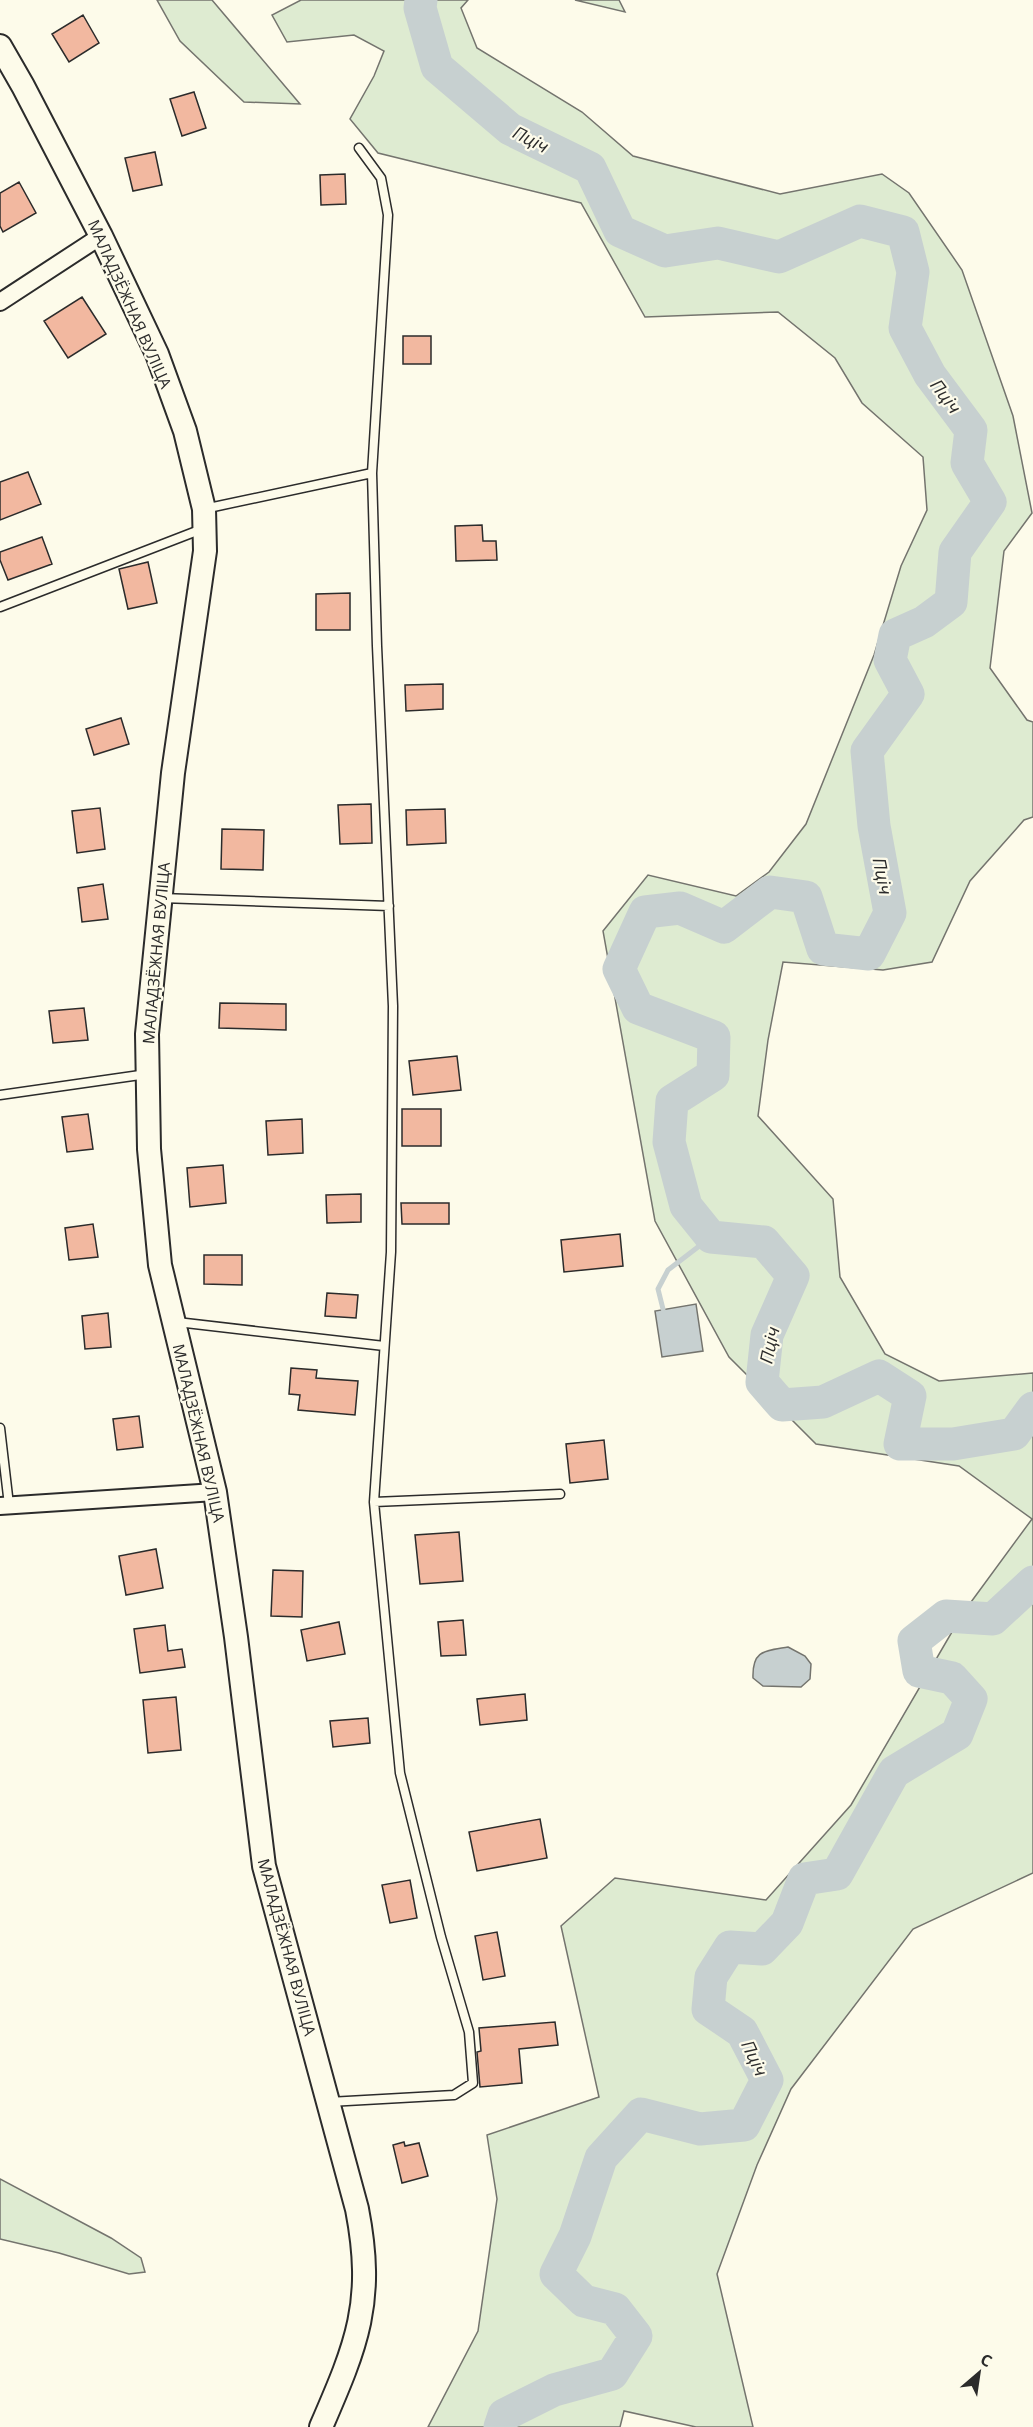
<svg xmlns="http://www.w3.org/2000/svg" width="1033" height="2427" font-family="'Open Sans',sans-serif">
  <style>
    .green { fill: #deebd1; stroke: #74746e; stroke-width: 1.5 }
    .water { fill: #c7d0d0; stroke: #74746e; stroke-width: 1.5 }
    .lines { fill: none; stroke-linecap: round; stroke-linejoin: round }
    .stream { stroke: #c7d0d0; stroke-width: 5 }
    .river { stroke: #c7d0d0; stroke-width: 33 }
    .building { fill: #f2b8a0; stroke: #2b2b2b; stroke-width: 1.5 }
    .lane-casing { stroke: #2b2b2b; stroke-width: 11 }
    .street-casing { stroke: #2b2b2b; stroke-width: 20 }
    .secondary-casing { stroke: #2b2b2b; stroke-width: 26 }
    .lane { stroke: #fdfbea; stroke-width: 8 }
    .street { stroke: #fdfbea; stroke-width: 16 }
    .secondary { stroke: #fdfbea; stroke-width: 22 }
    .labels { text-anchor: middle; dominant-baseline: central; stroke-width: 4.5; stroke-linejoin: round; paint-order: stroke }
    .street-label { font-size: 16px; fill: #2b2b2b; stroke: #fdfbea }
    .water-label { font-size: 18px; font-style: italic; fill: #2b2b2b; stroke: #fdfbea }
  </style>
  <rect width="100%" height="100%" fill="#fdfbea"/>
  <path class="green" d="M157,0H212L300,104L244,102L180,41Z
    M301,0H468L461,8L477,48L582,112L633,156L780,194L882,174L909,193L962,270L1013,416L1032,513L1004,551L990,668L1027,720L1033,722V817L1024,820L970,881L932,962L883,970L783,962L768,1040L758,1116L833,1199L840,1277L885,1354L939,1381L1033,1373V1873L913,1929L791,2089L757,2165L717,2274L753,2427H696L624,2411L620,2427H428L478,2331L497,2199L487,2135L599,2097L561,1926L615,1878L766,1900L851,1805L963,1613L1032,1519L959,1466L816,1444L729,1357L655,1221L603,931L648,875L736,896L769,872L806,824L874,655L901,566L927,510L923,457L862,403L835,358L778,312L645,317L581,203L378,153L350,119L374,76L384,51L354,35L287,42L272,15Z
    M575,0H619L625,12Z
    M0,2179L111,2238L141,2258L145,2272L129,2274L59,2253L0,2239Z"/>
  <path class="water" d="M696,1304L703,1351L662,1357L655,1311Z
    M788,1647L805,1656L811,1664L810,1679L801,1687L763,1686L753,1678C752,1650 765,1651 788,1647Z"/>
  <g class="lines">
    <path class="stream" d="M663,1309L658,1289L668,1270L711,1237"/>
    <path class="river" d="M421,0L420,8L437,67L510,129L590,168L620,231L665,251L718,243L779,257L860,221L903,232L913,272L905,328L930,375L971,430L967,463L990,502L955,552L951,602L924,622L895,635L890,660L908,694L867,751L874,826L890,913L869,954L823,949L806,897L770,892L724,927L680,908L645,912L619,969L638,1008L714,1037L713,1075L672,1101L669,1142L686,1206L711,1237L764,1242L793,1276L767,1335L762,1382L782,1405L823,1402L879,1376L910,1396L900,1444H953L1014,1434L1033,1408
      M500,2427L504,2415L554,2390L612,2374L636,2336L615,2309L584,2301L556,2274L575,2236L601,2158L641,2114L700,2129L744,2125L767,2080L742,2032L708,2009L711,1977L730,1947L762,1949L787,1923L804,1879L837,1874L894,1772L957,1734L971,1699L952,1678L919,1671L914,1641L946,1616L993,1619L1033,1582"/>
  </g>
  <path class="building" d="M83,15L99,43L69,62L52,34Z
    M194,92L206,128L182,136L170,99Z
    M155,152L162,185L133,191L125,158Z
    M345,174L346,204L321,205L320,175Z
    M19,182L36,213L3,232L0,226V193Z
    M82,297L106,334L68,358L44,321Z
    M403,336H431V364H403Z
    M28,472L41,504L0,520V482Z
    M482,525L483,541H496L497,560L456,561L455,526Z
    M42,537L52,564L8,580L0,560V552Z
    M148,562L157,603L128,609L119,569Z
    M350,593V630H316V594Z
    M443,684V709L406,711L405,685Z
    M121,718L129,744L94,755L86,729Z
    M371,804L372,843L340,844L338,805Z
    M100,808L105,849L77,853L72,811Z
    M445,809L446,843L407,845L406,810Z
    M222,829L264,830L263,870L221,869Z
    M103,884L108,919L82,922L78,888Z
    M220,1003L286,1004V1030L219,1028Z
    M84,1008L88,1040L53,1043L49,1011Z
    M457,1056L461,1090L413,1095L409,1061Z
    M402,1109H441V1146H402Z
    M88,1114L93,1149L67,1152L62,1117Z
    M302,1119L303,1153L268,1155L266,1121Z
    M223,1165L226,1203L190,1207L187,1168Z
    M361,1194V1222L327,1223L326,1195Z
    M401,1203H449V1224H402Z
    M93,1224L98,1257L69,1260L65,1228Z
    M620,1234L623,1266L564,1272L561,1240Z
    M204,1255H242V1285L204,1284Z
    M327,1293L358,1295L356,1318L325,1316Z
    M108,1313L111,1347L85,1349L82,1316Z
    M291,1368L317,1370L316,1378L358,1381L355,1415L298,1410L300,1395L289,1394Z
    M139,1416L143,1447L117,1450L113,1419Z
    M604,1440L608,1479L570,1483L566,1444Z
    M459,1532L463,1581L420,1584L415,1535Z
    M156,1549L163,1588L126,1595L119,1556Z
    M273,1570L303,1571L302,1617L271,1616Z
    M463,1620L466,1655L441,1656L438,1622Z
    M339,1622L345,1654L307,1661L301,1630Z
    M165,1625L168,1651L182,1649L185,1667L140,1673L134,1629Z
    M525,1694L527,1720L480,1725L477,1699Z
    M176,1697L181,1750L148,1753L143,1700Z
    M368,1718L370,1743L333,1747L330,1721Z
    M540,1819L547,1858L477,1871L469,1832Z
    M410,1880L417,1918L390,1923L382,1885Z
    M497,1932L505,1976L483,1980L475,1936Z
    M555,2022L558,2045L519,2049L522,2083L480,2087L477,2052L481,2051L479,2028Z
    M404,2142L405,2146L419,2143L428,2176L402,2183L393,2145Z"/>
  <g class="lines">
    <g class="lane-casing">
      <path id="lane" d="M204,509L372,473
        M0,607L202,529
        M161,898L389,906
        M0,1095L147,1074
        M177,1322L384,1346
        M0,1428L9,1505
        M374,1502L560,1494
        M329,2102L454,2095L473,2083L469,2032L441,1937L400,1773L374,1502L391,1252L393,1006L377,646L372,473L388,215L381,178L359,148"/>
    </g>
    <g class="street-casing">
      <path id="street" d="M0,302L101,236
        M0,1506L215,1492"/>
    </g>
    <g class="secondary-casing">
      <path id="secondary" d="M0,46L23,86L101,236L157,354L185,431L204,509L205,551L173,773L147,1034L149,1149L160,1265L215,1492L236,1637L264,1866L357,2209C375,2302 357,2344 321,2427"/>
    </g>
    <use href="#lane" class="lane"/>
    <use href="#street" class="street"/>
    <use href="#secondary" class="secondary"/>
  </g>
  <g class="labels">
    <g class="street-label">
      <text transform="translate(130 304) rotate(66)">МАЛАДЗЁЖНАЯ ВУЛІЦА</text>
      <text transform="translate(156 953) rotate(-85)">МАЛАДЗЁЖНАЯ ВУЛІЦА</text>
      <text transform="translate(199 1433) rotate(77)">МАЛАДЗЁЖНАЯ ВУЛІЦА</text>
      <text transform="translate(287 1947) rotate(75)">МАЛАДЗЁЖНАЯ ВУЛІЦА</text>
    </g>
    <g class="water-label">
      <text transform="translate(531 139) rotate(27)">Пціч</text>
      <text transform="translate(946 396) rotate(53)">Пціч</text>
      <text transform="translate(883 876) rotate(79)">Пціч</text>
      <text transform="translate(769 1345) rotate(-78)">Пціч</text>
      <text transform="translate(755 2058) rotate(65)">Пціч</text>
    </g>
  </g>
  <g transform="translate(979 2373) rotate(29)" stroke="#fdfbea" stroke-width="4.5" paint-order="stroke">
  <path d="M0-4.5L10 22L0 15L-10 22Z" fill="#2b2b2b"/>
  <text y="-9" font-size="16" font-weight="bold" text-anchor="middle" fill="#2b2b2b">С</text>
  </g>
</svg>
